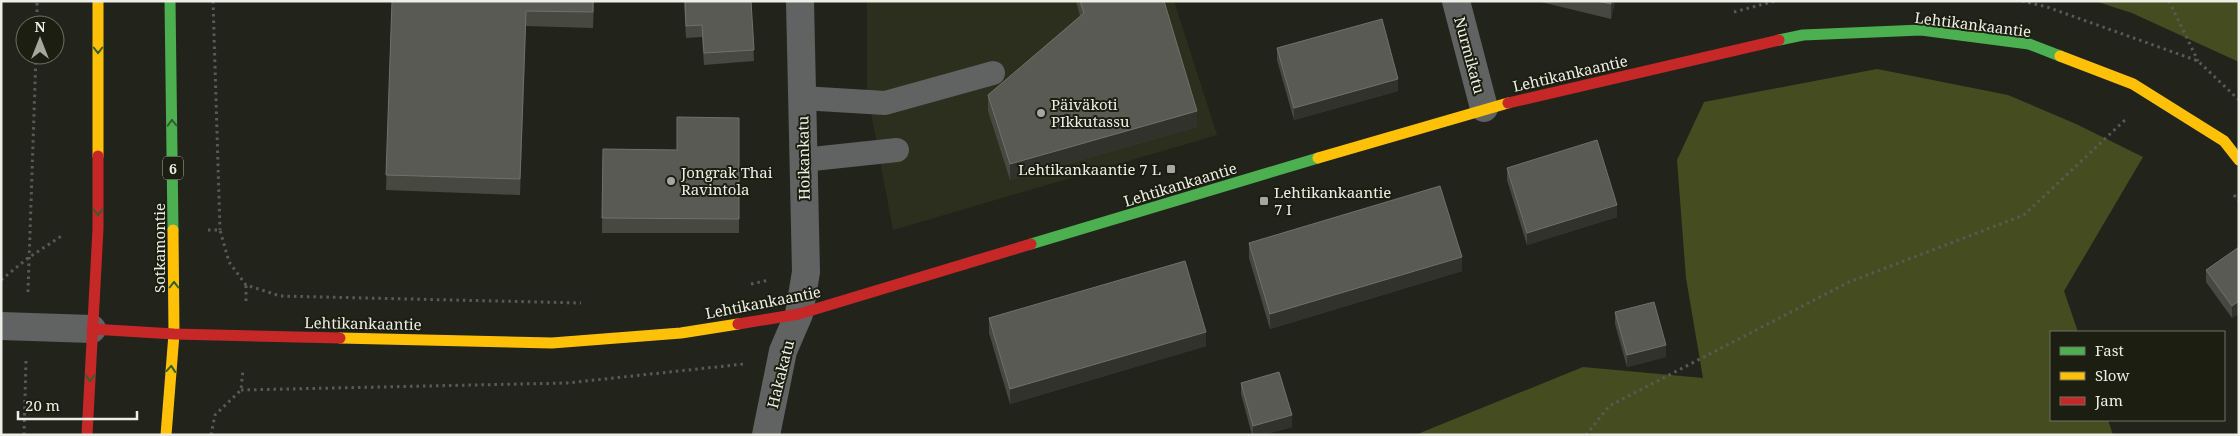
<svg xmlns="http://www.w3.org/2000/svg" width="2240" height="436" font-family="'Noto Serif',serif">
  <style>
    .built { fill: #2c2f1d }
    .green { fill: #454d20 }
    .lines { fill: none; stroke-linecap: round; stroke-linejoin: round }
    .path { stroke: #585a57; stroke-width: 3; stroke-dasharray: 2.5 4; stroke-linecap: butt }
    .lane { stroke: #616363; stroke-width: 24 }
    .street { stroke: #616363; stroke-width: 28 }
    .fast { stroke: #4caf50; stroke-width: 11 }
    .slow { stroke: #ffc107; stroke-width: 11 }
    .jam { stroke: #c62828; stroke-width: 11 }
    .wall { fill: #474941 }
    .shaded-wall { fill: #30322b }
    .building { fill: #585a53; stroke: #70726a }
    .oneway { stroke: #315f2d }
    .poi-dot { fill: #a6a89f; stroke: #1b1e10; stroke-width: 2 }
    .labels { text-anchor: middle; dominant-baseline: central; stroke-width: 4; stroke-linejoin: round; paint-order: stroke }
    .shield { fill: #1b1e10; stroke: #aeb0a6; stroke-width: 1 }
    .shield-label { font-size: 14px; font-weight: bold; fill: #edefe6 }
    .street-label { font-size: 15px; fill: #edefe6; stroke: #1b1e10 }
    .poi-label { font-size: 15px; fill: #edefe6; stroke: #1b1e10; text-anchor: start }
  </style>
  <rect width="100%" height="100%" fill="#22241c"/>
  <path class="built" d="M867,1H1174L1217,135L893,230L867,91Z"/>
  <path class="green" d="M2095,1H2239V62L2132,13Z
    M1877,69L2008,95L2076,124L2143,157L2064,291L2078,332H2051V420H2108L2113,435H1415L1583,367L1703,378L1686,278L1677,160L1704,102Z"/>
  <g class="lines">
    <path class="path" d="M213,1L220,230
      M2022,1L2047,7L2198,61L2239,100
      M2169,1L2198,61
      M1734,12L1775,1
      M37,25V1
      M2234,195L2239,201
      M208,230H220L229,262L246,285L280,296L581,303
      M1,280L28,258L63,235
      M751,284L769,280
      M28,292L36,55
      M246,301V285
      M241,390L567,383L744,364
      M24,435L26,360
      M211,435L215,415L241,390L243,369
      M1586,435L1609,406L1849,282L2024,215L2126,119"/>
    <path class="lane" d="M802,98L885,103L993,73
      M803,160L897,150"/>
    <path class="street" d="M1456,1L1484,108
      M1,326L92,329
      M766,435L783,351L799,314L806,272L800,1"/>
    <path class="fast" d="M170,1L173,230
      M1779,40L1803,35L1921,30L2029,44L2060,56
      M1031,244L1318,158"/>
    <path class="slow" d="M98,1V156
      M2060,56L2133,84L2224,141L2239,160
      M1318,158L1508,103
      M340,338L552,343L681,333L738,324
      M166,435L174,334L173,230"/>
    <path class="jam" d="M1508,103L1779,40
      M738,324L799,314L1031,244
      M92,329L174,334L340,338
      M87,435L98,229V156"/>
  </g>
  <path class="wall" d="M392,1H594L593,28L526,26L520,195L386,190Z
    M684,1H751L754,61L704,65L702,37L686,38Z
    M1076,1H1164L1197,127L1010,180L988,111V95L1080,16Z
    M1537,1H1615L1611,19Z
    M1277,48L1398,91L1294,120L1277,60Z
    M739,118V233H602L603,149L677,150Z
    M1507,168L1617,217L1527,245L1507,180Z
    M1249,243L1462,271L1270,329L1249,258Z
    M2239,247V313L2232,318L2206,282V270Z
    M1615,312L1666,357L1627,367L1615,324Z
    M989,318L1206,346L1010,404L989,333Z
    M1241,383L1292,427L1263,435H1252L1241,394Z"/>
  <path class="shaded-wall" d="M1611,1H1615L1611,19Z
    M526,11V26L520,195V179Z
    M1398,79V91L1294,120V108Z
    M1197,111V127L1010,180V164Z
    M1617,205V217L1527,245V233Z
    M1462,257V271L1270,329V314Z
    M2239,301V313L2232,318V306Z
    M1206,332V346L1010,404V389Z
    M1666,345V357L1627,367V355Z
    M1292,415V427L1263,435H1253V426Z"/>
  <path class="building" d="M392,1H593V12L526,11L520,179L386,175Z
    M685,1H751L754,50L704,53L702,25L686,26Z
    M1080,1H1164L1197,111L1010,164L988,95L1084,13Z
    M1597,1H1611V4Z
    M1382,19L1398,79L1294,108L1277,48Z
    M677,117L739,118V219L602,218L603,149L677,150Z
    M1597,140L1617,205L1527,233L1507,168Z
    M1440,186L1462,257L1270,314L1249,243Z
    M2239,247V301L2232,306L2206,270Z
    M1185,261L1206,332L1010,389L989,318Z
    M1654,302L1666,345L1627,355L1615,312Z
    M1279,372L1292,415L1253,426L1241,383Z"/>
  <defs><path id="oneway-chevron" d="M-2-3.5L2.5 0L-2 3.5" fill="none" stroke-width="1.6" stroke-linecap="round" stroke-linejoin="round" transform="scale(1.25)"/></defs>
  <g class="oneway">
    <use href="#oneway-chevron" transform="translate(98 50) rotate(90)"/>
    <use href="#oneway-chevron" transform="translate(172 123) rotate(-91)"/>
    <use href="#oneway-chevron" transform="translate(98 212) rotate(90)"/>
    <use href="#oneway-chevron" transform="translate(174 285) rotate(-90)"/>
    <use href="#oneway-chevron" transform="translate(171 369) rotate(-85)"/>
    <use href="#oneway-chevron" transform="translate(90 378) rotate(93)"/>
  </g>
  <g class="poi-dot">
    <circle cx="1041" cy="113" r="5"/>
    <rect x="1166" y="164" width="10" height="10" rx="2.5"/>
    <circle cx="671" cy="181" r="5"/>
    <rect x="1259" y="196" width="10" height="10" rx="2.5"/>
  </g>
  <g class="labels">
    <rect class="shield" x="163" y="156.5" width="20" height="23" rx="4"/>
    <g class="shield-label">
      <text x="173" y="168">6</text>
    </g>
    <g class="street-label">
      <text transform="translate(1973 24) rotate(7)">Lehtikankaantie</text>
      <text transform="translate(1470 55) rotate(75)">Nurmikatu</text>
      <text transform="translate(1570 73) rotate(-13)">Lehtikankaantie</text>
      <text transform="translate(803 158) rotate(-91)">Hoikankatu</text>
      <text transform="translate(1180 184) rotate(-17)">Lehtikankaantie</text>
      <text transform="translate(159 248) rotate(-90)">Sotkamontie</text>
      <text transform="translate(763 302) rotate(-11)">Lehtikankaantie</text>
      <text transform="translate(363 323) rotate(1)">Lehtikankaantie</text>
      <text transform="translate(780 374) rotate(-76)">Hakakatu</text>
    </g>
    <g class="poi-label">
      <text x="1051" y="104">Päiväkoti<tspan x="1051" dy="17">PIkkutassu</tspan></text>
      <text x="1161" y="169" text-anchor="end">Lehtikankaantie 7 L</text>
      <text x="681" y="172">Jongrak Thai<tspan x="681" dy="17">Ravintola</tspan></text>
      <text x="1274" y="192">Lehtikankaantie<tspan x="1274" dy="17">7 I</tspan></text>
    </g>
  </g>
  <rect width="2240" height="436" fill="none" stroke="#edefe6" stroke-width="5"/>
  <rect x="2050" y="331" width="175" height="90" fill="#1b1e10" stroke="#6f7266"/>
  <rect x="2060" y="347" width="25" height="8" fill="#4caf50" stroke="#6f7266"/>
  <text x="2095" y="356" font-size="15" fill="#edefe6">Fast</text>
  <rect x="2060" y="372" width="25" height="8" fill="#ffc107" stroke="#6f7266"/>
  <text x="2095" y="381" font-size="15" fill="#edefe6">Slow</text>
  <rect x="2060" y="397" width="25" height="8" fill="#c62828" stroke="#6f7266"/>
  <text x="2095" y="406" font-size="15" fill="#edefe6">Jam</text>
  <g transform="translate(40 40)"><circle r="24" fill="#1b1e10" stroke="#6f7266"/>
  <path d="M0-4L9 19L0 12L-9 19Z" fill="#a6a89f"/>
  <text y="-8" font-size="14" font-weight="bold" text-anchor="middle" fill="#edefe6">N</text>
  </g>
  <path d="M18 411v8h119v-8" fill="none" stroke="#edefe6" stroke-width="2.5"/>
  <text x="25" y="411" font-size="15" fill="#edefe6" stroke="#1b1e10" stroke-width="4" paint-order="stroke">20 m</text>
</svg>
